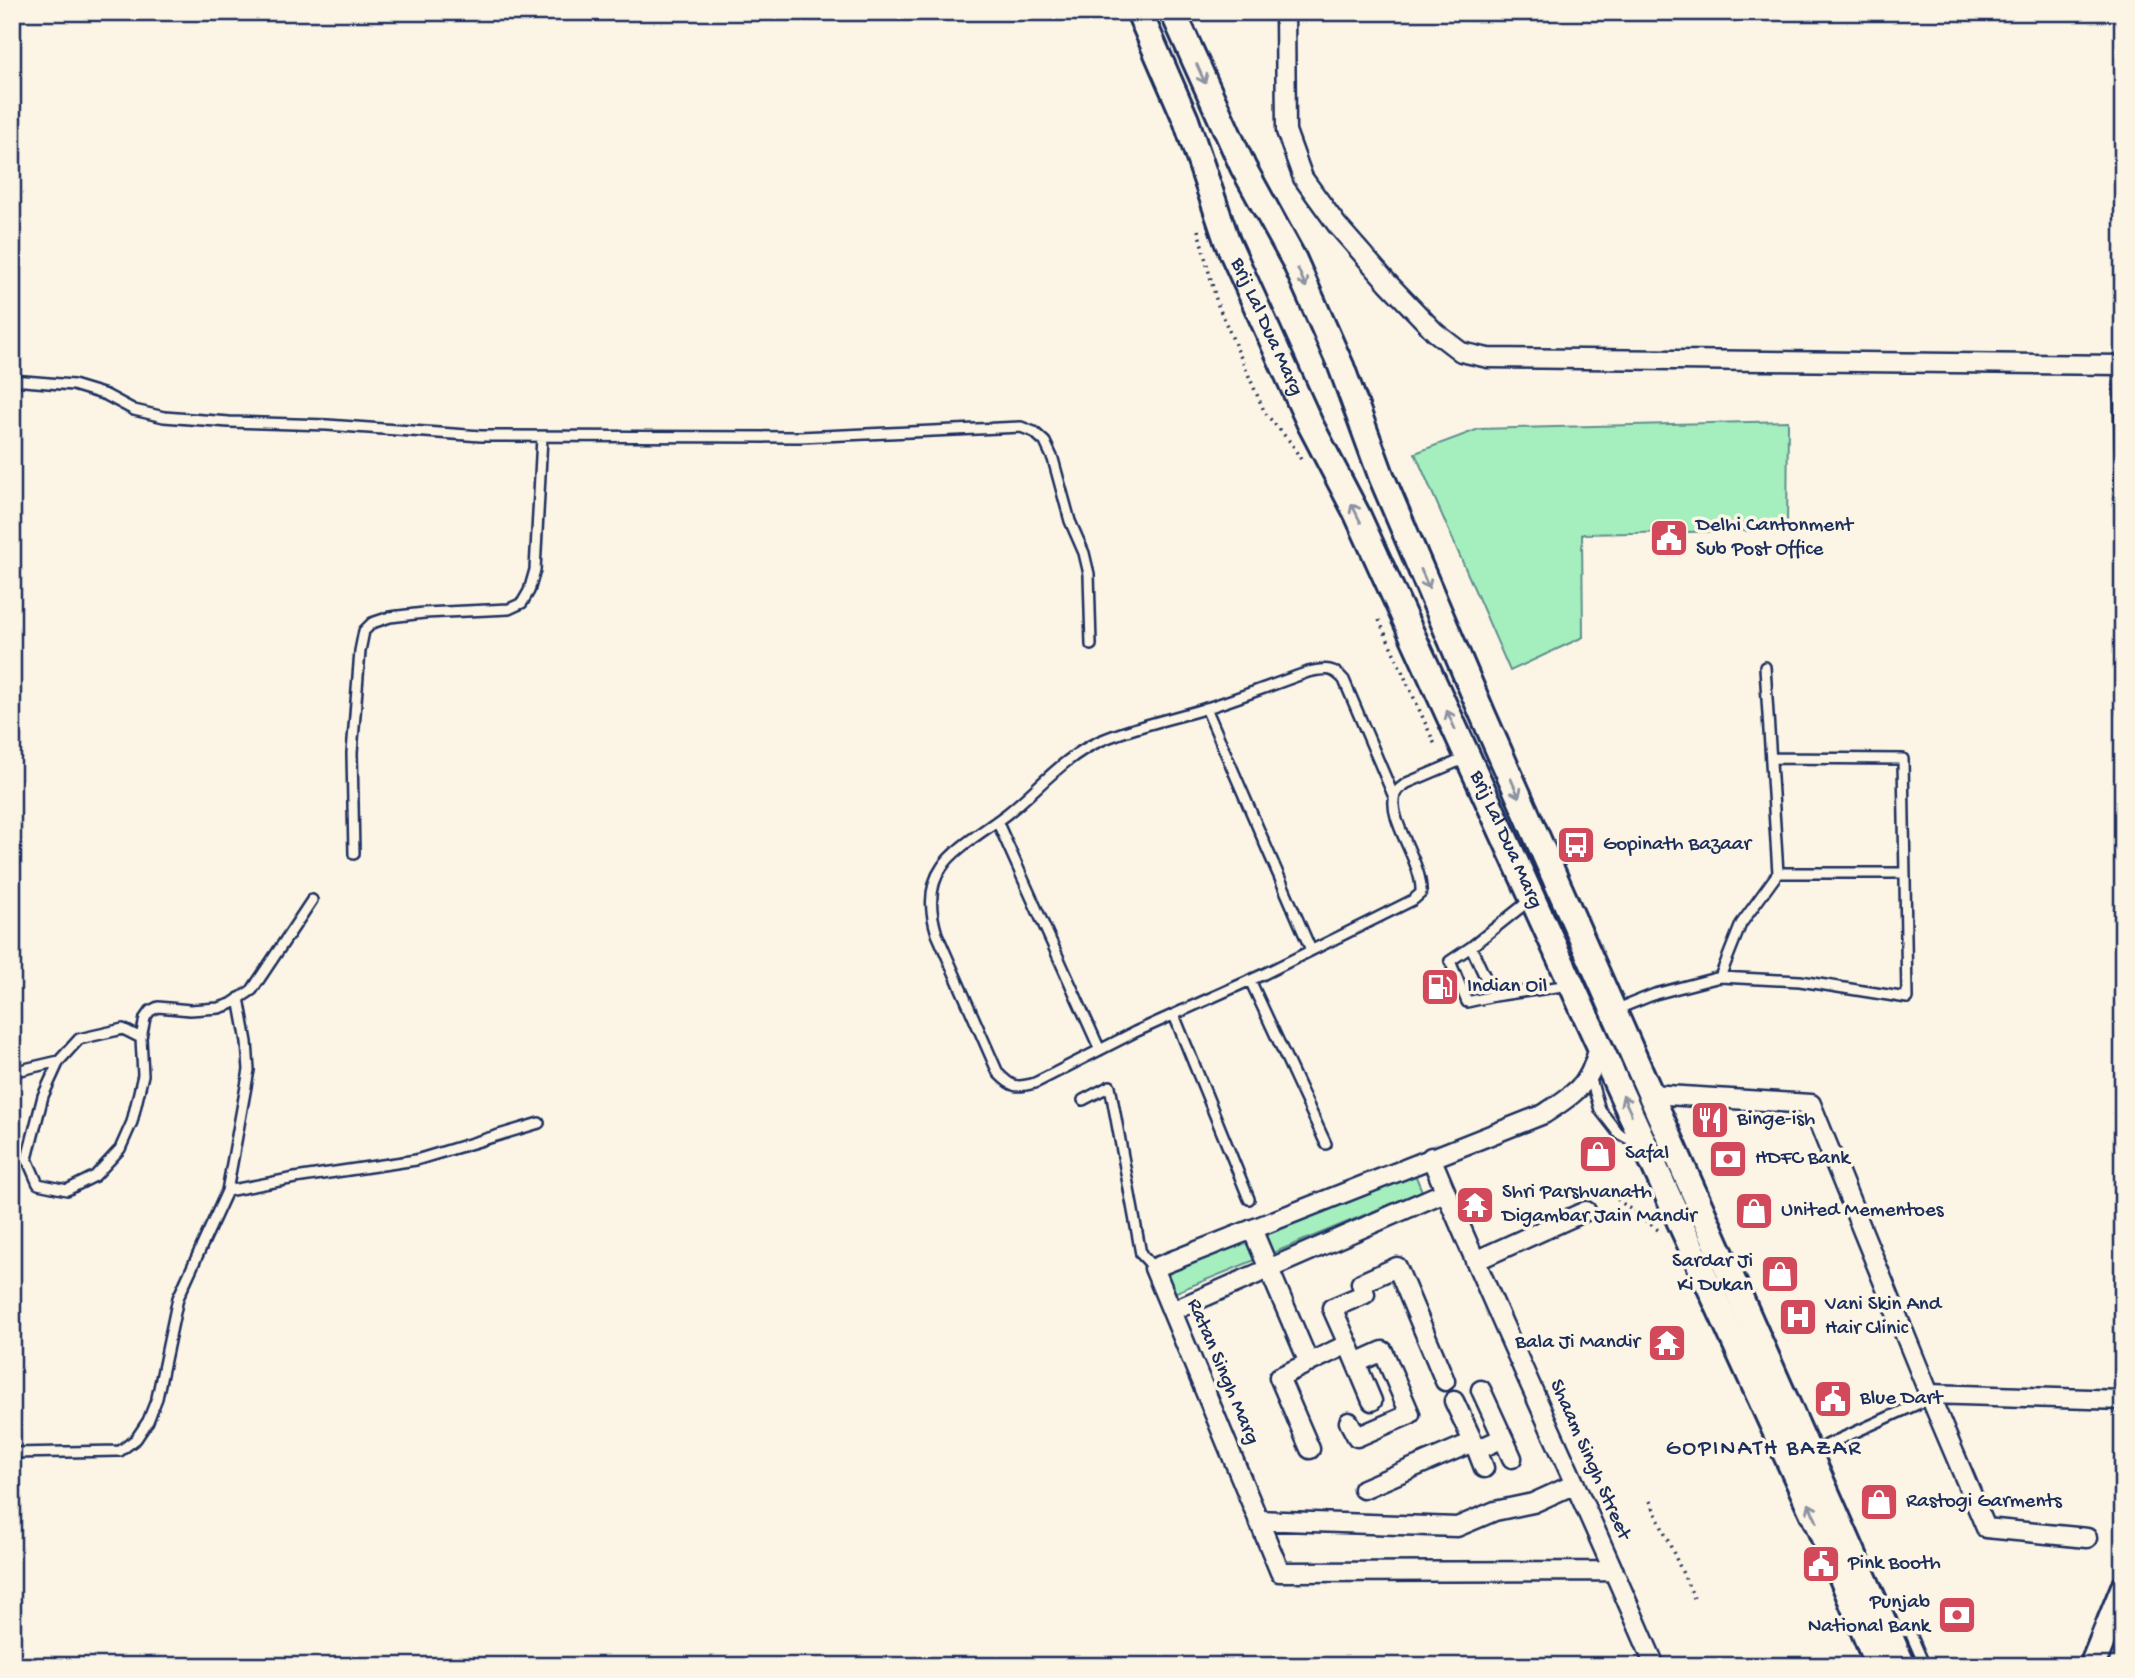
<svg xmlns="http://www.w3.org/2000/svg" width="2135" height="1678" font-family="'Gochi Hand',sans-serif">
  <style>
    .green { fill: #a5efbe; stroke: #608f8e; stroke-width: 2 }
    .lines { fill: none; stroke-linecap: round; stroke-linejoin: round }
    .lane-casing { stroke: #1b2f5e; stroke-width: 14 }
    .street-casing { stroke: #1b2f5e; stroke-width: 23 }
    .secondary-casing { stroke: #1b2f5e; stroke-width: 30 }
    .path { stroke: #1b2f5e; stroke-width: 3.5; stroke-dasharray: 2 5; stroke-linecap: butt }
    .lane { stroke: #fcf5e5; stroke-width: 9 }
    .street { stroke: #fcf5e5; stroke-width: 18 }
    .secondary { stroke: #fcf5e5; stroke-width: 24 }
    .oneway { stroke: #8c92a2 }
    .labels { text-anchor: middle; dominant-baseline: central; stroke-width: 7; stroke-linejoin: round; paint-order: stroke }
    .street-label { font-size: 21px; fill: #1b2f5e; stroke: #fcf5e5 }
    .poi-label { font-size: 21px; fill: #1b2f5e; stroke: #fcf5e5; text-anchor: start }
    .neighbourhood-label { font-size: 23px; letter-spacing: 2px; fill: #1b2f5e; stroke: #fcf5e5 }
  </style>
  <rect width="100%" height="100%" fill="#fcf5e5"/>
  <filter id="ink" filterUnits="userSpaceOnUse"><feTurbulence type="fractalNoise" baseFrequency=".0143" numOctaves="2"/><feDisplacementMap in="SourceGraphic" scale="14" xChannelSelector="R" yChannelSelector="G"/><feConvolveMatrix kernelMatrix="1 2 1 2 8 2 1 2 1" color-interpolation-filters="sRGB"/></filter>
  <g filter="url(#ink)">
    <path class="green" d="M1788,421L1787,530L1582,534L1583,637L1510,671L1415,453L1479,429Z
      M1414,1172L1422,1191L1273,1253L1265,1234Z
      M1246,1238L1255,1260L1174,1293L1165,1270Z"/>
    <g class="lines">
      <g class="lane-casing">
        <path id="lane" d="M2118,365L2122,495L2123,713
          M12,380L73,385L106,395L134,410L164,417L229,422L327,425L481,436L800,437L1021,427L1034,432L1045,442L1053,459L1070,521L1084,553L1089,574L1091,645
          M1206,708L1311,950
          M1394,797L1344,680C1332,666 1325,669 1308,672C1275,684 1241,697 1207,708C1172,719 1134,726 1100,741C1065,756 1038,789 1008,813C989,828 954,848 942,867C928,887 930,912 937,934L998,1073C1012,1088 1017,1088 1035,1083L1135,1032L1264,974L1413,900L1421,893C1423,862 1387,820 1395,795C1397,789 1402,787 1407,783L1466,758
          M997,821L1100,1050
          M354,854L352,753L360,651L364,631L372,623L390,617L424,613L509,609L522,603L529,591L535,570L542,437
          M1778,873H1905
          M1530,900L1471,947L1494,996L1570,985
          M1471,947L1450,961L1467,1002L1494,996
          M1720,977L1800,981L1907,998L1903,759L1771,758
          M1250,980L1326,1144
          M1615,1010L1655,994L1720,977L1741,924L1778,873L1765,667
          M1174,1015L1249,1199
          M141,1038L145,1018L150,1011L158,1007L190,1010L219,1008L231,1004L252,990L312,900
          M12,1072L59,1061L79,1039L123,1029L141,1038L143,1075L132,1122L120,1149L95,1176L67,1190L38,1184L27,1159L43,1096L59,1061
          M1590,1076L1600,1110L1618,1133L1638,1144
          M1083,1100L1110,1086L1141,1254L1154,1268
          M227,1191L249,1070L247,1042L239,998
          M1811,1452L1931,1398
          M12,1453L120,1451L136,1439L148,1421L157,1398L178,1298L227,1191L295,1178L416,1160L539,1123
          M1891,1630L1910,1632L1923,1662L1922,1666"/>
      </g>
      <g class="street-casing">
        <path id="street" d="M1285,12L1286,131L1303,178L1337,225L1388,283L1435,332L1461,352L1488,358L2123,365
          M1600,1047C1596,1055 1594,1065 1590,1073C1582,1090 1559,1104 1544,1114L1154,1268L1280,1572L1614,1571
          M1650,1094L1811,1104L1929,1394L1986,1528L2087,1538
          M1431,1157C1502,1328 1582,1495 1655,1666
          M1252,1229L1309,1363
          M1475,1261L1586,1211
          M1172,1311L1445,1192
          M1348,1344L1332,1308L1365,1294L1361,1283L1397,1267L1445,1381
          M1929,1394L2123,1400
          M1454,1401L1477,1450L1503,1438L1481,1390
          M1349,1422L1357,1437L1410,1414L1383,1351L1356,1363
          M1503,1438L1512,1458
          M1310,1449L1279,1377L1348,1344L1372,1401
          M1477,1450L1484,1468
          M1363,1489L1473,1442
          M1258,1520L1457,1527L1495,1511L1533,1503L1575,1484"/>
      </g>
      <g class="secondary-casing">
        <g id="secondary">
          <path id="s1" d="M1139,12L1186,120L1227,241L1310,424L1357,514L1839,1571L1878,1666"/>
          <path d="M1173,12L1243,167L1294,260L1341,366L1382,478L1483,715L1903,1666"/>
          <path d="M2092,1666L2123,1589"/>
        </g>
      </g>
      <path class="path" d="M1198,230L1217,303L1265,413L1292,444L1303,463
        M1379,620L1436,747
        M1599,1197L1609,1193L1658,1230
        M1650,1501L1694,1598"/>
      <use href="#lane" class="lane"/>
      <use href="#street" class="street"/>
      <use href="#secondary" class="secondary"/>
    </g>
    <defs><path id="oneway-shaft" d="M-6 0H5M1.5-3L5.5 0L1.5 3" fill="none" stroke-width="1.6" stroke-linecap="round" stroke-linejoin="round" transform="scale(1.75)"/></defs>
    <g class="oneway">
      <use href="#oneway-shaft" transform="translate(1201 74) rotate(66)"/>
      <use href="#oneway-shaft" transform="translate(1302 278) rotate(66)"/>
      <use href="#oneway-shaft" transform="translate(1356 513) rotate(-116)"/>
      <use href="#oneway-shaft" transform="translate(1425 579) rotate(67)"/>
      <use href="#oneway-shaft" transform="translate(1451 720) rotate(-114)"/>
      <use href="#oneway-shaft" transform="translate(1515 788) rotate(66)"/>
      <use href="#oneway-shaft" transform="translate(1627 1105) rotate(-115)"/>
      <use href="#oneway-shaft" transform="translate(1813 1513) rotate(-114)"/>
    </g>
  </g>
  <defs>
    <g id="civic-square" transform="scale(2.0125)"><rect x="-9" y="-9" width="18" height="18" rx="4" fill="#d1495b" stroke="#fcf5e5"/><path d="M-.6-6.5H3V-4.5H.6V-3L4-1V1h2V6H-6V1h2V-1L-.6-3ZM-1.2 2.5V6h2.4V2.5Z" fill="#fff"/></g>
    <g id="bus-square" transform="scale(2.0125)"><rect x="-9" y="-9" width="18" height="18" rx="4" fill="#d1495b" stroke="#fcf5e5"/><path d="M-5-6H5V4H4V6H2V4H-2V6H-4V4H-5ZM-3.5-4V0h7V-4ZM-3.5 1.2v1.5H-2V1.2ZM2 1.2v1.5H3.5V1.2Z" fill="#fff"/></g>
    <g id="fuel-square" transform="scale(2.0125)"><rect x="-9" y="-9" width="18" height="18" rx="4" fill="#d1495b" stroke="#fcf5e5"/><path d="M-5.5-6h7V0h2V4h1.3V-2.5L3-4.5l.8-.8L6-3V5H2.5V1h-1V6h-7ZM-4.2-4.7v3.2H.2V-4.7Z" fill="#fff"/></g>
    <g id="restaurant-square" transform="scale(2.0125)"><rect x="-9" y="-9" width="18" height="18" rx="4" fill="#d1495b" stroke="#fcf5e5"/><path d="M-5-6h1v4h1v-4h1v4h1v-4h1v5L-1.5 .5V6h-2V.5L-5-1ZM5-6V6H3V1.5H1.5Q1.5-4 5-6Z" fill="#fff"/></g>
    <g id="shop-square" transform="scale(2.0125)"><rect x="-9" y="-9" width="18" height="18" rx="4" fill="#d1495b" stroke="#fcf5e5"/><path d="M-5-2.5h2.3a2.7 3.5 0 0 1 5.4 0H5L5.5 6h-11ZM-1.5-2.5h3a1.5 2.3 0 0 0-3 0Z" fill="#fff"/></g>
    <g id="bank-square" transform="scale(2.0125)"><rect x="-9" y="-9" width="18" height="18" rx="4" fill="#d1495b" stroke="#fcf5e5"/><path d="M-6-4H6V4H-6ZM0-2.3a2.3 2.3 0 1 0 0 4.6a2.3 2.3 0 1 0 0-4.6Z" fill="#fff"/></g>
    <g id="temple-square" transform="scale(2.0125)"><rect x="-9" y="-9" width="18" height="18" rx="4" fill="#d1495b" stroke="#fcf5e5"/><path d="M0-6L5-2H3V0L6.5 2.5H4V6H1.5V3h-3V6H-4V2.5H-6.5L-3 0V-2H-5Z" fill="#fff"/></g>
    <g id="hospital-square" transform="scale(2.0125)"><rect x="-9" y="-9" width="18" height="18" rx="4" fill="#d1495b" stroke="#fcf5e5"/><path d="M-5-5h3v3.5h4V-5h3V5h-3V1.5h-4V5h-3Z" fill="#fff"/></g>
  </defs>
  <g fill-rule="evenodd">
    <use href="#civic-square" x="1669" y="538"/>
    <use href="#bus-square" x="1576" y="845"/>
    <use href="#fuel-square" x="1440" y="987"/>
    <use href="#restaurant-square" x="1710" y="1120"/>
    <use href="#shop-square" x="1598" y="1154"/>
    <use href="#bank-square" x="1728" y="1159"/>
    <use href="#temple-square" x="1475" y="1205"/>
    <use href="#shop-square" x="1754" y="1211"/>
    <use href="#shop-square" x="1780" y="1274"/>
    <use href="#hospital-square" x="1798" y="1317"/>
    <use href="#temple-square" x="1667" y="1343"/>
    <use href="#civic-square" x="1833" y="1399"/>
    <use href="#shop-square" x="1879" y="1502"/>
    <use href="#civic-square" x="1821" y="1564"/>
    <use href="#bank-square" x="1957" y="1615"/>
  </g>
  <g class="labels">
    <g class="street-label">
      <text stroke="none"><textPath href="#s1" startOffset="340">Brij Lal Dua Marg</textPath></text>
      <text stroke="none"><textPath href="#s1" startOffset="906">Brij Lal Dua Marg</textPath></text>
      <text transform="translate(1222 1372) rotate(67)">Ratan Singh Marg</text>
      <text transform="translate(1589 1460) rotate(66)">Shaam Singh Street</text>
    </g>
    <g class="poi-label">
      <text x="1696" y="526">Delhi Cantonment<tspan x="1696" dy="24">Sub Post Office</tspan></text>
      <text x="1603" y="845">Gopinath Bazaar</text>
      <text x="1467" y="987">Indian Oil</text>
      <text x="1737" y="1120">Binge-ish</text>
      <text x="1625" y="1154">Safal</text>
      <text x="1755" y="1159">HDFC Bank</text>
      <text x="1502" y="1193">Shri Parshvanath<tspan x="1502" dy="24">Digambar Jain Mandir</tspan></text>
      <text x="1781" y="1211">United Mementoes</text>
      <text x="1753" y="1262" text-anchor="end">Sardar Ji<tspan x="1753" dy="24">Ki Dukan</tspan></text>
      <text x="1825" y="1305">Vani Skin And<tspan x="1825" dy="24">Hair Clinic</tspan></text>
      <text x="1640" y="1343" text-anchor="end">Bala Ji Mandir</text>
      <text x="1860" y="1399">Blue Dart</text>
      <text x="1906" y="1502">Rastogi Garments</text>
      <text x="1848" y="1564">Pink Booth</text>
      <text x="1930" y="1603" text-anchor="end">Punjab<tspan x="1930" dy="24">National Bank</tspan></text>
    </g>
    <g class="neighbourhood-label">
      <text x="1764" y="1449">GOPINATH BAZAR</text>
    </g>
  </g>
  <rect width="2135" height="1678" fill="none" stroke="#fcf5e5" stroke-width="42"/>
  <rect x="21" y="21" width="2093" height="1636" fill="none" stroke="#1b2f5e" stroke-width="2.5" filter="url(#ink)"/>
</svg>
